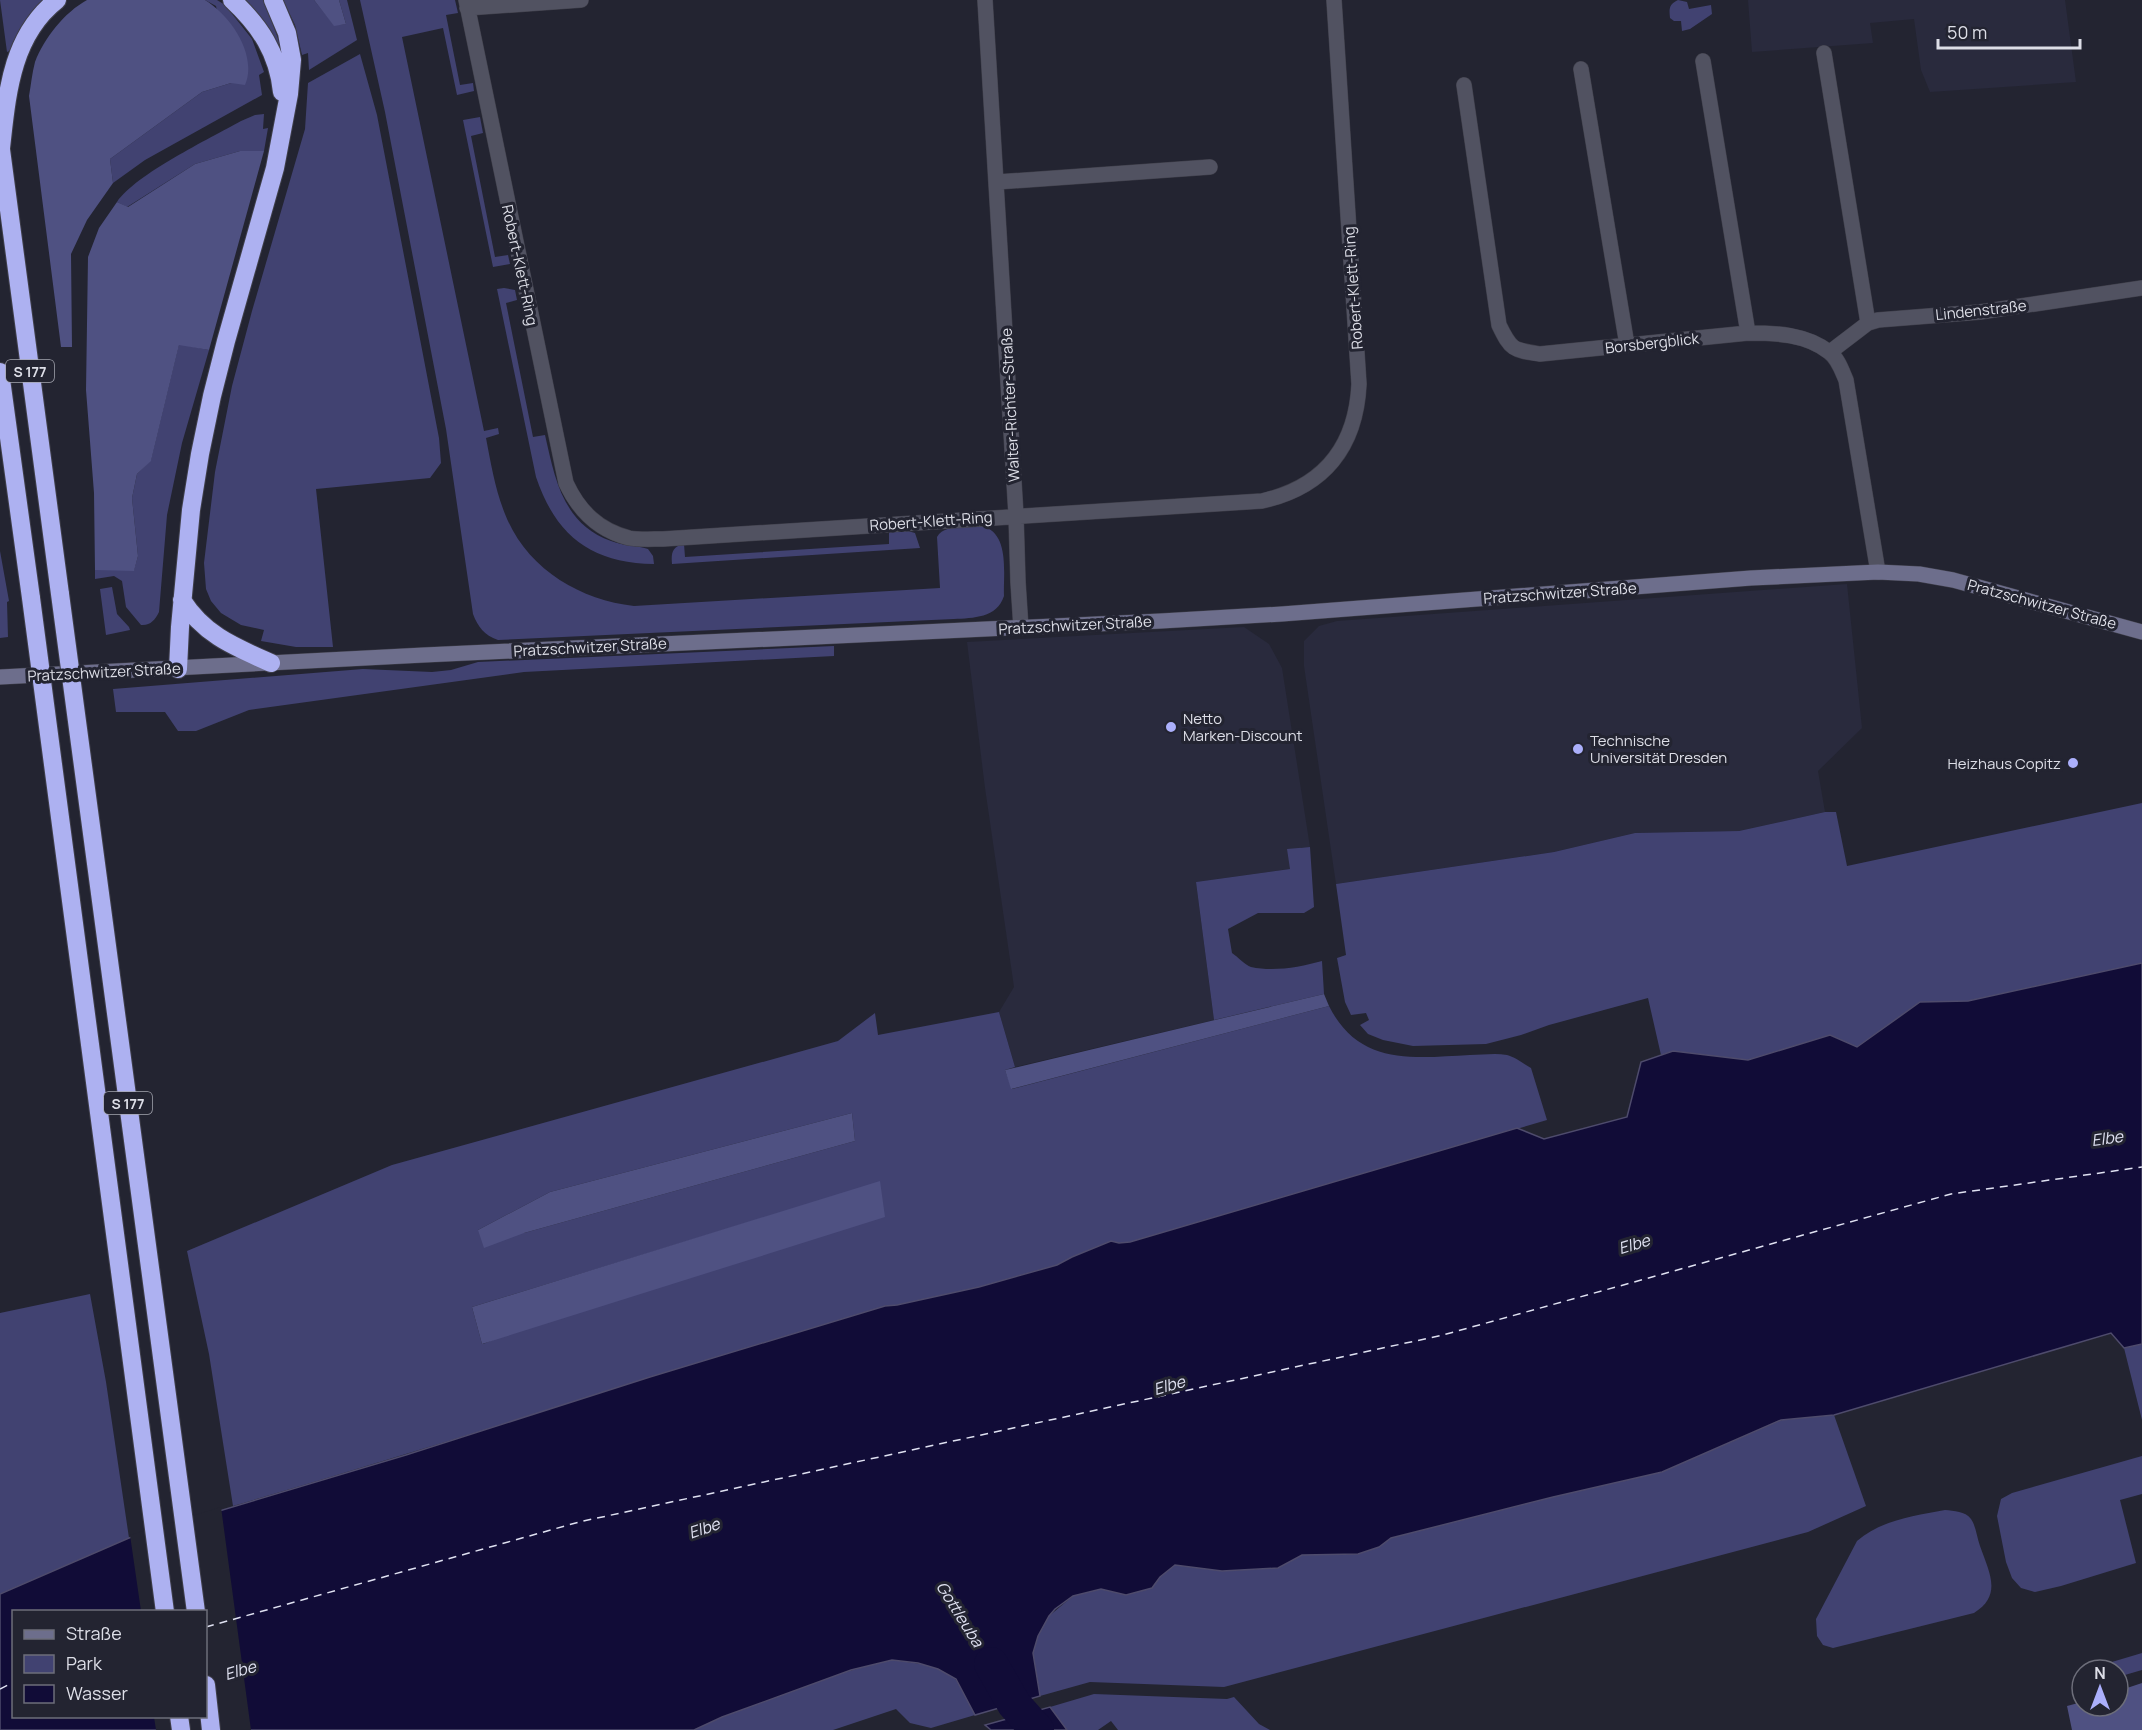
<svg xmlns="http://www.w3.org/2000/svg" width="2142" height="1730" font-family="Manrope,sans-serif">
  <style>
    .built { fill: #292a3d }
    .green { fill: #414271; fill-rule: evenodd }
    .forest { fill: #4f5182 }
    .water { fill: #110c37; stroke: #4e4b6c; stroke-width: 1.5; fill-rule: evenodd }
    .pier { fill: #232431 }
    .lines { fill: none; stroke-linecap: round; stroke-linejoin: round }
    .river { stroke: #110c37; stroke-width: 34 }
    .ferry { stroke: #dfe1f1; stroke-width: 1.5; stroke-dasharray: 8 6; stroke-linecap: butt }
    .street-casing { stroke: #3f3f4a; stroke-width: 16 }
    .secondary-casing { stroke: #3f3f4a; stroke-width: 16 }
    .highway-casing { stroke: #3f3f4a; stroke-width: 20 }
    .street { stroke: #515261; stroke-width: 15 }
    .secondary { stroke: #6d6e8c; stroke-width: 15 }
    .highway { stroke: #adb1f1; stroke-width: 18 }
    .highway-bridge-casing { stroke: #3f3f4a; stroke-width: 20; stroke-linecap: butt }
    .highway-bridge { stroke: #adb1f1; stroke-width: 18 }
    .poi-dot { fill: #abaffb; stroke: #232431; stroke-width: 2 }
    .labels { text-anchor: middle; dominant-baseline: central; stroke-width: 6; stroke-linejoin: round; paint-order: stroke }
    .shield { fill: #232431; stroke: #a5a6b0; stroke-width: 1.5 }
    .shield-label { font-size: 14px; font-weight: bold; fill: #dddee7 }
    .street-label { font-size: 15px; fill: #dddee7; stroke: #232431 }
    .poi-label { font-size: 15px; fill: #dddee7; stroke: #232431; text-anchor: start }
    .water-label { font-size: 16px; font-style: italic; fill: #dfe1f1; stroke: #232431 }
  </style>
  <rect width="100%" height="100%" fill="#232431"/>
  <path class="built" d="M1748,0H2065L2076,82L1930,92L1921,70L1914,19L1870,23L1873,43L1752,52Z
    M1847,584L1862,728L1818,771L1825,812L1739,831L1635,833L1554,852L1336,884L1304,666V641L1319,626L1337,621Z
    M1244,627L1269,644L1282,668L1310,847H1301L1290,869L1196,882L1214,1020L1015,1067L999,1012L1014,987L985,788L967,642Z"/>
  <path class="green" d="M0,0H45L12,50L7,52Z
    M205,0H217L225,5L252,39L264,72L259,75L262,95L145,160L113,183L110,159L202,92L231,83L216,6Z
    M244,0H264L280,44L276,46Z
    M283,0H314L334,25L346,24L339,0H347L357,40L309,70L308,53L302,55L295,25Z
    M360,0H455L458,13L446,15L460,85L473,83L474,91L457,95L443,28L402,37L484,431L498,428L499,434L486,438C491,464 495,489 505,514C526,568 579,600 634,606L940,588L937,537C942,528 952,528 962,527C969,527 979,525 985,527C1010,536 1003,576 1004,596C997,618 973,618 954,619L498,640C484,635 478,627 473,614L446,429L385,112Z
    M1678,0L1687,2L1689,9L1711,5L1712,14L1690,29L1682,31L1681,21H1674L1670,18C1669,9 1669,4 1678,0Z
    M360,54L377,115L439,438L441,463L430,478L316,489L333,647H296L261,641L264,630L241,625L221,613L211,601L206,589L204,563L215,472L232,386L252,311L305,129L308,83Z
    M264,114L263,129L268,128L264,151H240L195,164L127,207L117,202C136,174 209,139 241,121L255,115Z
    M480,117L483,133L471,136L495,257L508,255L510,264L493,267L463,120Z
    M504,288L515,290L517,300L506,303L533,437L545,435C555,479 563,524 611,541C623,546 636,545 648,549L653,556L654,564C591,563 556,536 536,477L497,289Z
    M179,344L209,350L182,443L167,515L159,612C155,620 150,626 141,625L126,607L122,581L114,576L95,579V570H134L138,556L132,498L137,474L151,460Z
    M904,530L915,533L920,548L672,564C671,554 672,546 684,544L685,557L889,544V531Z
    M0,551L9,601L7,602L8,637L0,638Z
    M112,587L117,614L129,627L130,630L106,635L100,589Z
    M834,646V656L524,672L249,710L196,731H178L165,712H116L113,689L363,669L432,672L451,670L478,662Z
    M2142,803V963L1968,1001L1920,1002L1857,1047L1830,1035L1748,1060L1673,1051L1661,1055L1648,998L1549,1025L1521,1035L1486,1044L1413,1046L1383,1040L1368,1034L1360,1025L1369,1020L1366,1013L1351,1015L1345,1002L1337,958L1346,955L1336,884L1554,852L1635,833L1739,831L1825,812H1836L1847,866Z
    M1310,847L1314,907L1304,913H1258L1228,929L1232,953C1238,957 1245,965 1251,967C1274,972 1300,967 1322,961L1324,994L1214,1020L1196,882L1290,869L1287,849Z
    M1329,1006C1359,1066 1413,1058 1470,1055C1482,1055 1495,1053 1507,1055C1515,1057 1524,1064 1531,1068L1547,1120L1130,1242L1119,1243L1111,1241L1072,1257L1057,1265L979,1287L897,1305L885,1306C668,1372 451,1442 233,1506L209,1354L187,1251L392,1165L838,1041L875,1013L878,1035L999,1012L1015,1067L1005,1070L1012,1089ZM852,1113L855,1141L524,1233L478,1230L550,1192ZM880,1182L483,1344H482L472,1307Z
    M90,1294L106,1382L129,1538L0,1594V1313Z
    M2142,1344V1420L2124,1348Z
    M1834,1415L1866,1506L1808,1532L1224,1687L1090,1682L1040,1696L1033,1653L1038,1636L1049,1616L1073,1596L1101,1589L1126,1595L1160,1577L1175,1565L1222,1571L1278,1568L1302,1555L1358,1554L1379,1547L1391,1538L1553,1497L1662,1472L1782,1420Z
    M2142,1456V1494L2120,1500L2136,1563L2061,1586L2035,1592L2021,1588L2012,1578L2006,1562L1997,1516L2001,1499L2012,1493Z
    M1945,1510C1954,1511 1965,1511 1971,1519C1976,1526 1977,1538 1980,1546C1989,1572 2003,1595 1974,1613L1833,1648L1823,1645L1817,1636L1816,1619L1857,1541C1881,1520 1914,1516 1945,1510Z
    M2142,1653V1670L2118,1677V1670H2085Z
    M892,1660C912,1663 942,1664 956,1680C964,1690 969,1704 975,1715L931,1728L910,1723L896,1709L833,1730H694C755,1701 826,1675 892,1660Z
    M1094,1694L1227,1699L1234,1697L1259,1724L1270,1730H1118L1111,1721L1098,1730H1067L1050,1707Z"/>
  <path class="forest" d="M87,0H205C230,15 258,55 245,85L231,83L202,92L110,159L113,183L87,220L71,254L72,347H61L29,96C31,85 32,73 35,62C44,38 65,12 87,0Z
    M314,0H339L346,24L334,26Z
    M240,151H264L209,350L179,345L151,461L137,474L132,498L138,556L134,571L95,570L94,493L86,390L88,257L99,228L117,202L128,207L195,164Z
    M1324,994L1329,1006L1011,1089L1005,1070Z
    M852,1113L855,1141L524,1233L484,1248L478,1230L550,1192Z
    M880,1181L885,1217L482,1344L472,1307Z
    M2142,1683V1730H2072L2067,1706L2082,1702V1706H2118V1691Z"/>
  <path class="water" d="M2142,963V1344L2124,1348L2111,1333L1834,1415L1781,1420L1662,1472L1553,1497L1391,1538L1379,1547L1358,1554L1302,1555L1278,1568L1222,1571L1175,1565L1160,1577L1152,1588L1126,1595L1101,1589L1073,1596L1055,1609L1049,1616L1038,1636L1033,1653L1040,1696L975,1715L956,1679L938,1669L918,1663L892,1660L851,1670L722,1717L694,1730H0V1594L129,1538L406,1455L650,1377L885,1306L897,1305L979,1287L1057,1265L1072,1257L1111,1241L1119,1243L1130,1242L1517,1128L1544,1139L1627,1117L1641,1062L1673,1051L1748,1060L1830,1035L1857,1047L1920,1002L1968,1001ZM14,1612H206V1716H14Z
    M1050,1707L1067,1730H991L985,1725Z"/>
  <path class="pier" d="M221,1507L251,1730H156L154,1717L206,1716V1612L141,1611L130,1535Z"/>
  <g class="lines">
    <path class="river" d="M991,1664L1014,1704L1037,1730"/>
    <path class="ferry" d="M206,1627L579,1522L1443,1335L1951,1194L2142,1167
      M0,1689L14,1682"/>
    <g class="street-casing">
      <path id="street" d="M466,0L566,483C579,511 598,530 629,538C639,540 652,539 663,539L1262,501C1324,487 1356,447 1359,384L1334,0
        M985,0L1016,515L1018,582L1021,628
        M467,8L581,0
        M1824,53L1868,323
        M1703,61L1748,333
        M1581,69L1627,345
        M1464,85L1499,325C1511,350 1513,350 1540,354L1748,333C1776,333 1806,334 1829,352C1838,358 1842,371 1846,380L1878,572
        M997,182L1210,167
        M1830,352L1868,323L1878,320L1980,312L2142,288"/>
    </g>
    <g class="secondary-casing">
      <path id="secondary" d="M0,677L424,655L1161,621L1282,614L1751,578L1878,572L1919,574L1953,580L2142,632"/>
    </g>
    <g class="highway-casing">
      <path id="highway" d="M232,0C260,26 278,53 282,92
        M0,142L60,594
        M1,148C7,95 11,36 57,0
        M0,372L31,598
        M182,600C204,635 235,647 271,663
        M178,669L180,627L191,510L200,454L212,396L226,341L275,168L289,94L292,60L287,33L273,0
        M206,1685L211,1730
        M179,1716L181,1730"/>
    </g>
    <use href="#street" class="street"/>
    <use href="#secondary" class="secondary"/>
    <use href="#highway" class="highway"/>
    <g class="highway-bridge-casing">
      <path id="highway-bridge" d="M60,594L196,1612
        M31,598L165,1612"/>
    </g>
    <use href="#highway-bridge" class="highway-bridge"/>
  </g>
  <g class="poi-dot">
    <circle cx="1171" cy="727" r="6"/>
    <circle cx="1578" cy="749" r="6"/>
    <circle cx="2073" cy="763" r="6"/>
  </g>
  <g class="labels">
    <g class="shield">
      <rect x="6" y="360" width="48" height="22" rx="4.5"/>
      <rect x="104" y="1092" width="48" height="22" rx="4.5"/>
    </g>
    <g class="shield-label">
      <text x="30" y="371">S 177</text>
      <text x="128" y="1103">S 177</text>
    </g>
    <g class="street-label">
      <text transform="translate(520 265) rotate(78)">Robert-Klett-Ring</text>
      <text transform="translate(1353 288) rotate(-94)">Robert-Klett-Ring</text>
      <text transform="translate(1981 310) rotate(-6)">Lindenstraße</text>
      <text transform="translate(1652 343) rotate(-6)">Borsbergblick</text>
      <text transform="translate(1010 405) rotate(-93)">Walter-Richter-Straße</text>
      <text transform="translate(931 521) rotate(-4)">Robert-Klett-Ring</text>
      <text transform="translate(1560 593) rotate(-4)">Pratzschwitzer Straße</text>
      <text transform="translate(2042 604) rotate(15)">Pratzschwitzer Straße</text>
      <text transform="translate(1075 625) rotate(-3)">Pratzschwitzer Straße</text>
      <text transform="translate(590 647) rotate(-3)">Pratzschwitzer Straße</text>
      <text transform="translate(104 672) rotate(-3)">Pratzschwitzer Straße</text>
    </g>
    <g class="poi-label">
      <text x="1183" y="718">Netto<tspan x="1183" dy="17">Marken-Discount</tspan></text>
      <text x="1590" y="740">Technische<tspan x="1590" dy="17">Universität Dresden</tspan></text>
      <text x="2061" y="763" text-anchor="end">Heizhaus Copitz</text>
    </g>
    <g class="water-label">
      <text transform="translate(2107 1138) rotate(-8)">Elbe</text>
      <text transform="translate(1634 1244) rotate(-17)">Elbe</text>
      <text transform="translate(1169 1385) rotate(-16)">Elbe</text>
      <text transform="translate(704 1528) rotate(-19)">Elbe</text>
      <text transform="translate(960 1614) rotate(58)">Gottleuba</text>
      <text transform="translate(240 1670) rotate(-16)">Elbe</text>
    </g>
  </g>
  <rect x="12" y="1610" width="195" height="108" fill="#232431" stroke="#6d6e7a" stroke-width="1.5"/>
  <rect x="24" y="1630" width="30" height="9" fill="#6d6e8c" stroke="#6d6e7a" stroke-width="1.5"/>
  <text x="66" y="1640" font-size="18" fill="#dddee7">Straße</text>
  <rect x="24" y="1655" width="30" height="18" fill="#414271" stroke="#6d6e7a" stroke-width="1.5"/>
  <text x="66" y="1670" font-size="18" fill="#dddee7">Park</text>
  <rect x="24" y="1685" width="30" height="18" fill="#110c37" stroke="#6d6e7a" stroke-width="1.5"/>
  <text x="66" y="1700" font-size="18" fill="#dddee7">Wasser</text>
  <g transform="translate(2100 1688)"><circle r="28" fill="#232431" stroke="#6d6e7a" stroke-width="1.5"/>
  <path d="M0-4.5L10 22L0 15L-10 22Z" fill="#abaffb"/>
  <text y="-9" font-size="16" font-weight="bold" text-anchor="middle" fill="#dddee7">N</text>
  </g>
  <path d="M1938 39v9h142v-9" fill="none" stroke="#dddee7" stroke-width="3"/>
  <text x="1947" y="39" font-size="18" fill="#dddee7" stroke="#232431" stroke-width="4.5" paint-order="stroke">50 m</text>
</svg>
